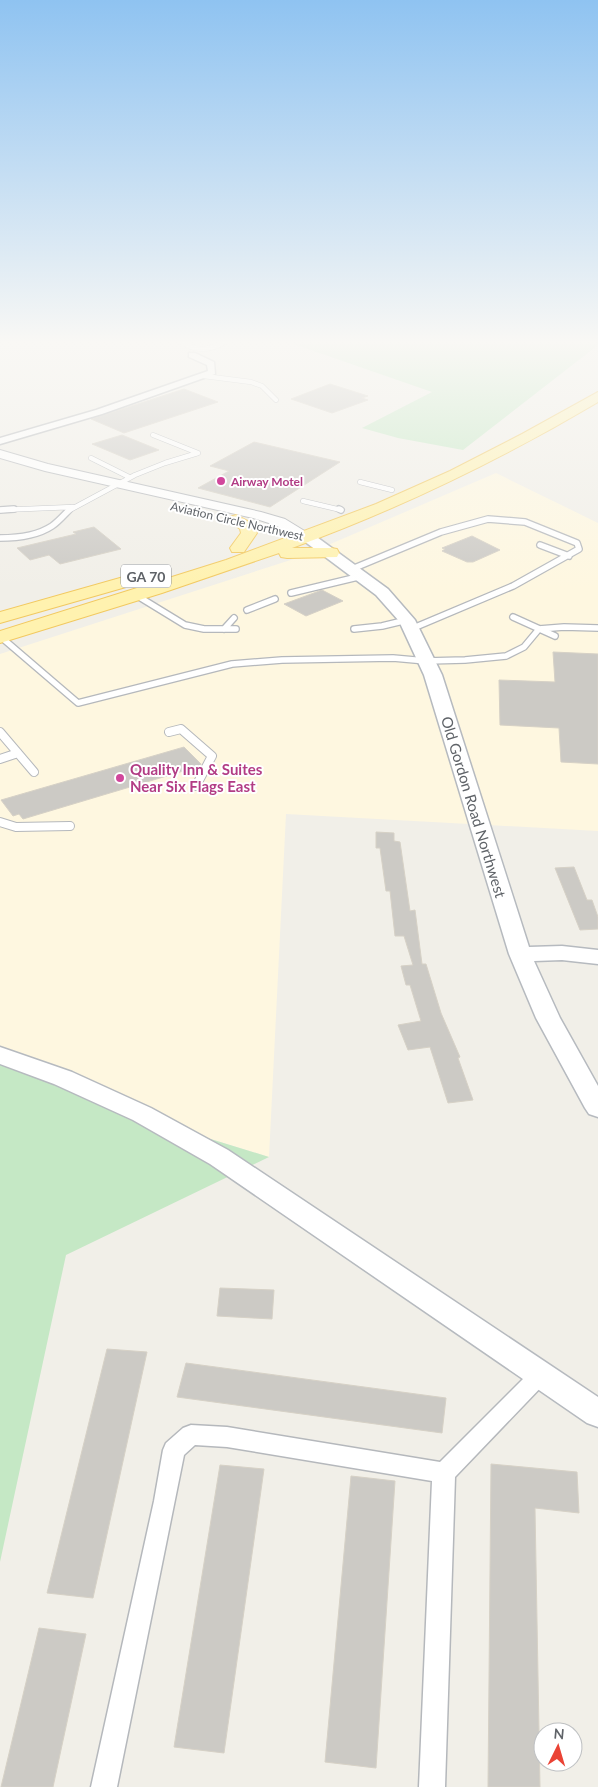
<svg xmlns="http://www.w3.org/2000/svg" width="598" height="1787" font-family="Lato,sans-serif">
  <style>
    .commercial { fill: #fef7e0 }
    .green { fill: #c5e8c5 }
    .building { fill: #cccac5; stroke: #d6d1c6 }
    .lines { fill: none; stroke-linecap: round; stroke-linejoin: round }
    .service-far2-casing { stroke: #b5b8bc; stroke-width: 5.5 }
    .service-far1-casing { stroke: #b5b8bc; stroke-width: 8 }
    .service-casing { stroke: #b5b8bc; stroke-width: 10 }
    .minor-casing { stroke: #b5b8bc; stroke-width: 3 }
    .tertiary-casing { stroke: #b5b8bc; stroke-width: 2 }
    .secondary-casing { stroke: #b6babf; stroke-width: 3 }
    .primary-casing { stroke: #f2c960; stroke-width: 2 }
    .service-far2 { stroke: #fff; stroke-width: 4.5 }
    .service-far1 { stroke: #fff; stroke-width: 5.5 }
    .service { stroke: #fff; stroke-width: 8 }
    .minor { fill: #fff; fill-rule: evenodd }
    .tertiary { fill: #fff; fill-rule: evenodd }
    .secondary { fill: #fff; fill-rule: evenodd }
    .primary { fill: #fff2af; fill-rule: evenodd }
    .hotel-dot { fill: #d1479c; stroke: #fff; stroke-width: 2 }
    .labels { text-anchor: middle; dominant-baseline: central; stroke-width: 4; stroke-linejoin: round; paint-order: stroke }
    .far-hotel-label { font-size: 12px; font-weight: bold; fill: #b23c85; stroke: #fff; text-anchor: start }
    .far-street-label { font-size: 12px; fill: #5f6368; stroke: #fff }
    .shield { fill: #fff; stroke: #8f9295; stroke-width: 1 }
    .shield-label { font-size: 14px; font-weight: bold; fill: #5f6368 }
    .hotel-label { font-size: 15px; font-weight: bold; fill: #b23c85; stroke: #fff; text-anchor: start }
    .street-label { font-size: 15px; fill: #5f6368; stroke: #fff }
  </style>
  <rect width="100%" height="100%" fill="#f1efe8"/>
  <path class="commercial" d="M496,473L598,523V831L286,814L269,1157L162,1124L0,1057V654L300,557Z"/>
  <path class="green" d="M282,340H598V345L463,450L398,438L362,428L432,392Z
    M0,1057L162,1124L269,1157L66,1255L0,1562Z"/>
  <path class="building" d="M330,384L368,396L362,398L368,400L332,413L291,399Z
    M184,389L218,402L124,433L91,419Z
    M122,435L159,450L130,460L92,444Z
    M254,442L340,462L270,507L198,488L229,471L210,466Z
    M94,527L121,549L60,564L49,555L30,560L17,548L76,534L73,532Z
    M472,536L500,550L473,562H467L442,551L445,549L442,548Z
    M322,590L343,601L306,616L284,604Z
    M553,652L598,654V764L561,762L559,728L500,725L499,680L555,682Z
    M184,747L201,764L200,766L23,819L19,814L13,816L1,800Z
    M376,832L394,833V841L400,842L410,911L415,910L422,964H426L441,1013L460,1057L458,1058L473,1100L448,1103L430,1047L408,1050L398,1025L421,1021L410,985H406L401,966L413,965L404,936H395L390,891H386L380,848H376Z
    M574,867L587,900H592L598,917V929L580,930L555,868Z
    M220,1288L274,1290L272,1319L217,1316Z
    M107,1349L147,1352L93,1598L47,1593Z
    M186,1363L446,1398L442,1433L177,1397Z
    M491,1464L577,1472L579,1513L535,1508L540,1787H488Z
    M220,1465L264,1469L224,1753L174,1747Z
    M351,1476L395,1481L376,1768L325,1762Z
    M39,1628L86,1634L53,1787H1Z"/>
  <g class="lines">
    <g class="service-far2-casing">
      <path id="service-far2" d="M185,340L183,343C196,351 210,350 223,343V340
        M204,376L251,382L262,386L276,400
        M153,435L198,453
        M91,458L129,477
        M360,482L392,490
        M303,501L341,510
        M0,510L73,507
        M68,511L135,475L165,463L198,453"/>
    </g>
    <g class="service-far1-casing">
      <path id="service-far1" d="M339,509L341,510
        M0,510L14,509
        M0,538C17,538 37,536 52,526C58,522 64,515 70,509
        M540,545L569,556
        M352,569L441,532L488,519L525,522L577,543L579,549L513,586L411,629
        M291,593L362,576
        M136,595L185,625L204,629H236
        M247,610L275,599
        M513,617L555,636
        M224,629L234,618
        M354,629L382,626L407,620
        M1,637L78,703L232,664L282,660L393,658L426,661L465,660L506,656L524,647L539,629L564,627L598,628"/>
    </g>
    <g class="service-casing">
      <path id="service" d="M0,732L34,772
        M169,732L181,729L212,756L196,786
        M0,759L18,753
        M0,822L16,827L70,826"/>
    </g>
    <g class="minor-casing">
      <path id="minor" d="M189,353H195L214,362L215,374L102,414L0,444V438L96,410L208,371L207,365L189,357Z
        M540,1366L547,1369L551,1375L547,1381L455,1477L445,1787H419L432,1481L227,1447L195,1445L184,1455L117,1787H91L154,1501L163,1450L166,1443L183,1428L191,1425L227,1427L440,1462L533,1369Z"/>
    </g>
    <g class="tertiary-casing">
      <path id="tertiary" d="M0,450L48,464L261,512L285,519L316,538L309,542L304,541L275,525L253,518L45,471L0,458Z"/>
    </g>
    <g class="secondary-casing">
      <path id="secondary" d="M309,534L314,535L388,589L415,620L442,675L529,947L562,946L598,950V964L562,960L534,961L560,1018L598,1086V1117L589,1114L585,1108L536,1018L509,954L424,675L399,621L376,595L304,541L302,538L304,535Z
        M0,1047L72,1072L151,1108L228,1150L598,1397V1427L587,1423L210,1164L133,1120L54,1084L0,1064Z"/>
    </g>
    <g class="primary-casing">
      <path id="primary" d="M598,392V402C500,460 399,509 292,548H331L337,549L339,553L337,557L287,558L281,557L279,553L162,593L0,643V631L226,560L376,504L450,471L522,434Z
        M236,515L253,524L257,533L244,552H232L230,548L241,533L240,529L228,520L230,517Z
        M127,576L133,577L136,581L133,585L0,623V612Z"/>
    </g>
    <use href="#service-far2" class="service-far2"/>
    <use href="#service-far1" class="service-far1"/>
    <use href="#service" class="service"/>
    <use href="#minor" class="minor"/>
    <use href="#tertiary" class="tertiary"/>
    <use href="#secondary" class="secondary"/>
    <use href="#primary" class="primary"/>
  </g>
  <linearGradient id="sky" x2="0" y2="1"><stop stop-color="#8fc3f1"/><stop offset="0.58" stop-color="#f9f8f5"/><stop offset="1" stop-color="#f9f8f5" stop-opacity="0"/></linearGradient>
  <rect width="598" height="590" fill="url(#sky)"/>
  <g class="hotel-dot">
    <circle cx="221" cy="481" r="5"/>
    <circle cx="120" cy="778" r="5"/>
  </g>
  <g class="labels">
    <g class="far-hotel-label">
      <text x="231" y="481">Airway Motel</text>
    </g>
    <g class="far-street-label">
      <text transform="translate(237 521) rotate(13)">Aviation Circle Northwest</text>
    </g>
    <rect class="shield" x="121" y="564.5" width="50" height="23" rx="4"/>
    <g class="shield-label">
      <text x="146" y="576">GA 70</text>
    </g>
    <g class="hotel-label">
      <text x="130" y="769">Quality Inn &amp; Suites<tspan x="130" dy="17">Near Six Flags East</tspan></text>
    </g>
    <g class="street-label">
      <text transform="translate(474 807) rotate(73)">Old Gordon Road Northwest</text>
    </g>
  </g>
  <g transform="translate(558 1747) rotate(5)"><circle r="24" fill="#ffffff" stroke="#bfc1c3"/>
  <path d="M0-4L9 19L0 12L-9 19Z" fill="#ea4335"/>
  <text y="-8" font-size="14" font-weight="bold" text-anchor="middle" fill="#5f6368">N</text>
  </g>
</svg>
